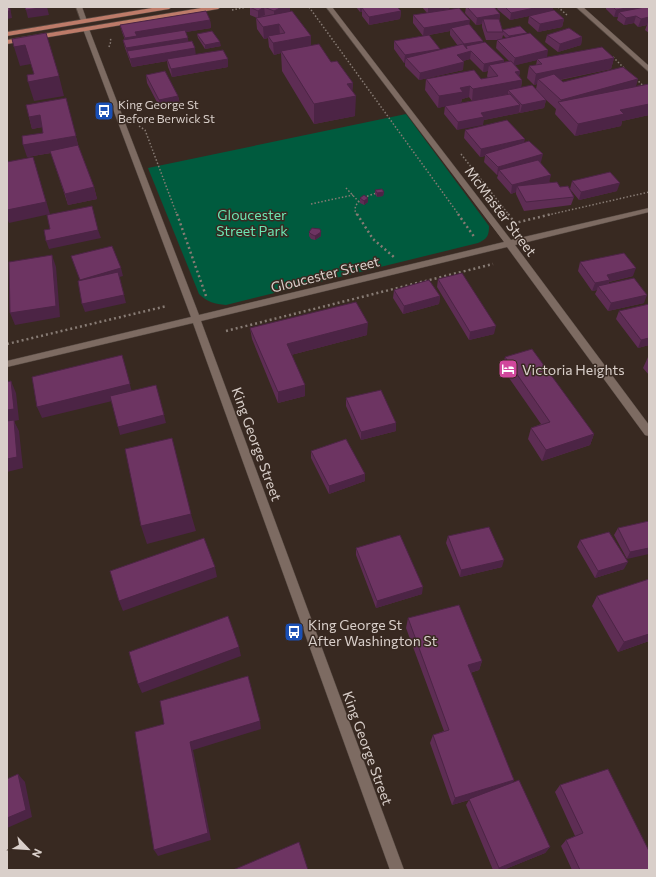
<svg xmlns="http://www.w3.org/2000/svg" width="656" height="877" font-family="Commissioner,sans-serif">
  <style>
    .green { fill: #005b3e }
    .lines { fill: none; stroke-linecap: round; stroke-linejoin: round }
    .street-casing { stroke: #534740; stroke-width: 1 }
    .primary-casing { stroke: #534740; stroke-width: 1 }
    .path-far1 { stroke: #877b74; stroke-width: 1.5; stroke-dasharray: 1.5 2; stroke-linecap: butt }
    .path { stroke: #877b74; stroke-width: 2.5; stroke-dasharray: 2 3; stroke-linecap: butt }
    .street { fill: #7d6b62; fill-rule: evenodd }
    .primary { fill: #bd7b69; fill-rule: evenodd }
    .wall { fill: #5e2d54; fill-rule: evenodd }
    .shaded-wall { fill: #4c2445 }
    .building { fill: #6d3462; stroke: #4c2445 }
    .labels { text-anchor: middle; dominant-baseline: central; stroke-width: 3; stroke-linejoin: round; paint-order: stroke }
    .far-poi-label { font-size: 12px; fill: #d9cfca; stroke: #382921; text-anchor: start }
    .street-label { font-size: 14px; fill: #d9cfca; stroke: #382921 }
    .park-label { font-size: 14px; fill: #6ce5b2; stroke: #382921 }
    .poi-label { font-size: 14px; fill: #d9cfca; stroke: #382921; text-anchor: start }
  </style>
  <rect width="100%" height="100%" fill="#382921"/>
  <path class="green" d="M406,114L489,226C489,236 487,239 478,243L226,305C215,304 207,302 199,294L148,168Z"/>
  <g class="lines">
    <g class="street-casing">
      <path id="street" d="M76,7H82L87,21L86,22L81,21Z
        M326,7H332L511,240L649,208V212L515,245L649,425V436L645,435L507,247L201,321L404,870H390L193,323L7,367V361L191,317L83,29L84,28L89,29L199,315L504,242Z
        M576,7H583L649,66V72Z"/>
    </g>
    <g class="primary-casing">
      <path id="primary" d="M158,7H172L169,9L7,36V32Z
        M207,7H221L218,9L7,44V40Z"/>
    </g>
    <path class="path-far1" d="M309,7L459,215
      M558,7L568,16
      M232,10L247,7
      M109,47L111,41L110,37
      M613,57L625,69
      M636,79L649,91
      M139,126L145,130L177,215
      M461,154L509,215
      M346,188L359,202
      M311,204L353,195
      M357,215C349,203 368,195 377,193
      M548,215L649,192"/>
    <path class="path" d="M177,214L206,296
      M357,214L373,239L395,258
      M458,214L475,238
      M508,214L515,223L552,214
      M226,331L493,264
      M7,344L167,306"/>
    <use href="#street" class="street"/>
    <use href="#primary" class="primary"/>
  </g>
  <path class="wall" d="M250,7H290V11L288,12L311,36V46L331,62L353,83L352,91L355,116L314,124L282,71L281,53L274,55L269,47L268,38L264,39L257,29L256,18H257L250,15Z
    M356,7H397L401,11L400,19L369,25L362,16V12H360Z
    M422,7H450L449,9L470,25L483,41V42L504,60V62L509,61L496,48L497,40H499H486L482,27V24L476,25L465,13L466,7H494L500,14L499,21L502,30L527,34L547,58H614L611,69L560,80L563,82L636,86L649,84V115L622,121L621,126L575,136L555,114L556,109L544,98L546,100L544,108L520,113L519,112V113L484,120L457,130L444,114L445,106L438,108L425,90L426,79H481L488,78L487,76L488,71L483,72L470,59L463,61V70L419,80L405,66V63H404L394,49V41L423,36L413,23V15L427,13ZM450,31V35L458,46L440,50V49L429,35ZM503,35L506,38L502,39ZM537,60L536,65L529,66L527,78L534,85L537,84L536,89L521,88L522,80L519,76L520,71L515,65ZM469,97L472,101L461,103L462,99Z
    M498,7H553L552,11L564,19L562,27L538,32L528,23L529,16L510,20L497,9Z
    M606,7H649V33L645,30L647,25L638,27L634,23L624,25L617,20L618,17H614L606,9Z
    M210,20L211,28L185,32L188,41L196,55L228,59V67L172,77L168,67L167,61L132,67L125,48L123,40H125L122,32L120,25Z
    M197,34L221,46L205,49L198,38Z
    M547,35L582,37L581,45L558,52L545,42Z
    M146,75L178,96L180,104L160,108L147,83Z
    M66,98L78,145L94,187L97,199L68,205L51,153L27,157L43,133L42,127L32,129L29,117Z
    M465,130L524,143L541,162L540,163L550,183L560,187L574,197L571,205L524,211L516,194V192L511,194L497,178L498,175H497L484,162L485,156L480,157L464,138Z
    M572,181L617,191L579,200L570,189Z
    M375,190L384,192L383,196L377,197L375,194Z
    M360,198H368V202L364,205L360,203Z
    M309,232H321V236L315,240L311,239L309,236Z
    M580,262L633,276L609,282V283L644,303L608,311L595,294L597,290L592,291L578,271Z
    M438,279L494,334L469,340L437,287Z
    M394,290L440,296L439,304L403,314L393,298Z
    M619,311L649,345L638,348L616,319Z
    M250,328L367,335L291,355L305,396L278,403L252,339Z
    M649,356V375L643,368L648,357Z
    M505,357L594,434L590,445L542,461L528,439L531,428L541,424L502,368Z
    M346,398L396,431L361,440L346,406Z
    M311,451L365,474V481L329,494L311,458Z
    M649,521L627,559L614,535L618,528Z
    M448,536L502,567L460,577L446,543Z
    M580,540L624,569L595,578L577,547Z
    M356,548L422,594L376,608L356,555Z
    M597,596L649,641L618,652L592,606Z
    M408,618L482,661L479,670L470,673L514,780L512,783L550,847L545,853L503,870H493L466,805L469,800L452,805L430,743L433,735L444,731L406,628Z
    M560,785L649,870H572L561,846L566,840L575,836L555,792Z"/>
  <path class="shaded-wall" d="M9,7H10L12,18L7,19V11Z
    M47,7L49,15L28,18L26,10Z
    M264,7L265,15L258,18V11Z
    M282,7H290V11L274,19V11Z
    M360,7H388L362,8V12H360Z
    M428,7H450L449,9L428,13Z
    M539,7H553L552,12L529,16L510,20L511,13Z
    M631,7H649L619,12L618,17H614L616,10Z
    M401,11L400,19L369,25V17Z
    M500,14L499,21L483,19L482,24L476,25L477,18Z
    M636,16L634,23L624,25L626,18Z
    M649,17V23L648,22L647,25L638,27L641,19Z
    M564,19L562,27L538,32L540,24Z
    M210,20L211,28L138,40L127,46L125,38L135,32Z
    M470,20L469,28H451L450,31L423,36L424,28Z
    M279,24L280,35L268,36V38L264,39L263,27Z
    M527,33L526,37L508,40L509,36Z
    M311,36V47L281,51V53L274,55L273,43Z
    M582,37L581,45L558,52L560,44Z
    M188,38L189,46L127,51L128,56L126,48Z
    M483,41L482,48L466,46L465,51L463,52L464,44Z
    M220,42L221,46L205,49V45Z
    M25,45L31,64L20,66L14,47Z
    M195,48L196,56L167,59V61L132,67L130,59Z
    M440,49L439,57L406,58L405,63H404L405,55Z
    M548,50L547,58L537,59V60L513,66L515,58Z
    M471,51L470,59L456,63L457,55Z
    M614,58L611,69L543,83L538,79L537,84L534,85L536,74Z
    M228,59V67L172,77L171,69Z
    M504,60L503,67L489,65L488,71L483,72L484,64Z
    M464,62L463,70L419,80L420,73Z
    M520,71L518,81L522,80L520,92L508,90V94L472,101L473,89L515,72Z
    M59,76L64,96L34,101L28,82Z
    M638,79L635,91L560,105L561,100Z
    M353,83L352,97L356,96L355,116L314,124V104L347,84Z
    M470,86L469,97L462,99L461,103L438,108L439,96L460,88Z
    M178,96L180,104L160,108L159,100Z
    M66,98L79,148L27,157L23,145L76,136Z
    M546,100L544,108L520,113L522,105Z
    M649,104V115L622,121L621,126L575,136L578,124L620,110Z
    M520,105L519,113L484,120L483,125L457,130L458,122L481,113Z
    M40,115L43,127L32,129L29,117Z
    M525,139L523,147L485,154V156L480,157L481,149Z
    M543,154L541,162L502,174L499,170L498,175H497L498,167Z
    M33,157L50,214L9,223L7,218V210Z
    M551,175L549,183L517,186L516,192L511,194L512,185Z
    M620,183L617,191L579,200L581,192Z
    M94,187L97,199L68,205L65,194Z
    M384,192L383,196L377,197V193Z
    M368,198V202L364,205V201Z
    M98,230L101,238L49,249L46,241Z
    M321,232V236L315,240V236Z
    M52,255L56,267L60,317L15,325L10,313Z
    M121,268L123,276L82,288L80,280Z
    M636,268L633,276L609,282L607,288L598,286L597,290L592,291L595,283L607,275Z
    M124,295L126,303L85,312L82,304Z
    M647,295L644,303L608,311L611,303Z
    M440,296L439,304L403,314L404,306Z
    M368,323L367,335L287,356V344Z
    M496,326L494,334L469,340L470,332Z
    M649,338V345L638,348L641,340Z
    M122,355L133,396L42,418L37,407Z
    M11,381L16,393L19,420L14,421L19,431L23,468L7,472V410Z
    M305,385V396L278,403V392Z
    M164,415L166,423L120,435L118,427Z
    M396,423V431L361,440V432Z
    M594,434L590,445L542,461L546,450Z
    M365,474V481L329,494V486Z
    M191,514L196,531L147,544L141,526Z
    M649,548V554L627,559L630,552Z
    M504,560L502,567L460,577L461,570Z
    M628,562L624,569L595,578L598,571Z
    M215,567L217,577L123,611L119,601Z
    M423,587L422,594L376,608L377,601Z
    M649,634V641L618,652L624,642Z
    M239,647L241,656L142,693L138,684Z
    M482,661L479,670L465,674L468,665Z
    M260,721L261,729L193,750L211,840L158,856L154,850L190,742Z
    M18,774L25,782L32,817L7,828V818Z
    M514,780L510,787L452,805L455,798Z
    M550,847L545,853L503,870H497L499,868Z"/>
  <path class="building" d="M7,7H9L10,11H7Z
    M25,7H47L26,10Z
    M250,7H282L274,11L264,7L258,11Z
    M367,7H397L401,11L369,17L362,8Z
    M467,7H494L500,14L477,18Z
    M505,7H539L511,13Z
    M613,7H631L616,10Z
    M645,7H649V17L641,19L636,16L626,18L619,12Z
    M459,8L470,20L424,28L413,15Z
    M554,10L564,19L540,24L529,16Z
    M206,11L210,20L135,32L137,36L125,38L120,25Z
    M292,11L311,36L273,43L268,36L285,33L279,24L263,27L256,18Z
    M483,19H499L503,32H487Z
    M469,24L483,41L464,44L451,28Z
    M520,26L527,33L509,36L502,30Z
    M569,28L582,37L560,44L547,35Z
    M185,30L188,38L126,48L123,40Z
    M212,31L220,42L205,45L197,34Z
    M46,33L59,76L28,82L27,75L34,74L25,45L14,47L12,39Z
    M530,33L548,50L515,58L497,40Z
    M429,35L440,49L405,55L394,41Z
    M192,41L195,48L130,59L127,51Z
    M485,42L504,60L484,64L471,51L457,55L464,62L420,73L406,58L463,44L467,49L466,46Z
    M319,44L331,62L337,61L353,83L347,84L356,96L314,104L281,51Z
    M602,47L614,58L536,74L529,66L542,64L537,59Z
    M223,50L228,59L171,69L167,59Z
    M511,61L520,71L515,72L522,80L473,89L470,86L460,88L463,92L439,96L426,79L474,70L481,79L498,76L489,65Z
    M623,67L638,79L561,100L538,79L554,74L563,82Z
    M165,71L178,96L159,100L146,75Z
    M649,84V104L620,110L624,114L578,124L558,102Z
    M532,85L546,100L522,105L508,90Z
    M510,94L520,105L481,113L484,117L458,122L445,106Z
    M66,98L76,136L23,145L22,136L43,133L40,115L29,117L26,105Z
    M507,120L525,139L481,149L465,130Z
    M529,141L543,154L498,167L485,154Z
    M78,145L94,187L65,194L50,151Z
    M33,157L46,202L7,210V162Z
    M538,160L551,175L512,185L499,170Z
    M610,172L620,183L581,192L572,181Z
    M557,182L560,187L568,186L574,197L526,202L517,186Z
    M382,189L384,192L377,193L375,190Z
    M364,195L368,198L364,201L360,198Z
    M92,206L98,230L46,241L44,230L50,229L47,215Z
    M312,228L320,229L321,232L315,236L311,234L309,232Z
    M112,246L121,268L80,280L71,256Z
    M624,253L636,268L607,275L610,280L595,283L580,262Z
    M52,255L56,306L10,313L9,262Z
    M118,272L124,295L82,304L78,281Z
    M462,273L496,326L470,332L438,279Z
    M634,278L647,295L611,303L598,286Z
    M429,280L440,296L404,306L394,290Z
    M356,302L368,323L287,344L305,385L278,392L250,328Z
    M649,304V338L641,340L619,311Z
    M532,349L594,434L546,450L531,428L550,422L505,357Z
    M122,355L130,384L37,407L32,377Z
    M11,381L14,409L7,410V382Z
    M156,385L164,415L118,427L110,396Z
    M381,390L396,423L361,432L346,398Z
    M14,420L17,457L7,459V421Z
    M172,438L191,514L141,526L125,449Z
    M346,439L365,474L329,486L311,451Z
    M649,521V548L630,552L618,528Z
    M489,527L504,560L461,570L448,536Z
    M609,532L628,562L598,571L580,540Z
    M400,535L423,587L377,601L356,548Z
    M204,538L215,567L119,601L110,571Z
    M649,579V634L624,642L597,596Z
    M459,605L482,661L468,665L514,780L455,798L433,735L449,730L408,618Z
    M228,616L239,647L138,684L129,652Z
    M248,676L260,721L190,742L208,833L154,850L135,732L164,724L160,701Z
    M608,769L649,851V870H580L566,840L583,833L560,785Z
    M18,774L26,810L7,818V779Z
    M519,780L550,847L499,868L469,799Z
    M299,842L308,870H233Z"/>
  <defs>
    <g id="bus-square" transform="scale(1)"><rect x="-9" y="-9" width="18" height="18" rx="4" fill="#1a4fb4" stroke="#382921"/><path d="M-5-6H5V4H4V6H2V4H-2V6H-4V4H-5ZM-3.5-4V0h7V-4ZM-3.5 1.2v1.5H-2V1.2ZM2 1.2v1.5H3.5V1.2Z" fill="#fff"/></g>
    <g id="hotel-square" transform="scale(1)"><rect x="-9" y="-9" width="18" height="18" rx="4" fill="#d1479c" stroke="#382921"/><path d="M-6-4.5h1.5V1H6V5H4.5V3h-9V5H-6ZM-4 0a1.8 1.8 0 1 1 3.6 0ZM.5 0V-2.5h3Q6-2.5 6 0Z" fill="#fff"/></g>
  </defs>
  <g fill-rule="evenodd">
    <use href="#bus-square" x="104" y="111"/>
    <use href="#hotel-square" x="508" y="369"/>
    <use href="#bus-square" x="294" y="632"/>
  </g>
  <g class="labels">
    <g class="far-poi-label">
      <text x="118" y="104">King George St<tspan x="118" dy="14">Before Berwick St</tspan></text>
    </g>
    <g class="street-label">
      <text transform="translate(501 211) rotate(53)">McMaster Street</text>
      <text transform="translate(325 274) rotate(-14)">Gloucester Street</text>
      <text transform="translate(257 444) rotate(70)">King George Street</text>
      <text transform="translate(368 748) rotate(70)">King George Street</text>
    </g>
    <g class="park-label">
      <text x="252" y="214">Gloucester<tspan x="252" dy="16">Street Park</tspan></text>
    </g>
    <g class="poi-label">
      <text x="522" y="369">Victoria Heights</text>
      <text x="308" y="624">King George St<tspan x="308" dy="16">After Washington St</tspan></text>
    </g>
  </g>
  <rect width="656" height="877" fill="none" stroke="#d9cfca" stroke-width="16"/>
  <g transform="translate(28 849) rotate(115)" stroke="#382921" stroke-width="3" paint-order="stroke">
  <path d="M0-3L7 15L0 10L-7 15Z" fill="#d9cfca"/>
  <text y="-6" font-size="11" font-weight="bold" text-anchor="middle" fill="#d9cfca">N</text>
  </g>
</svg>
